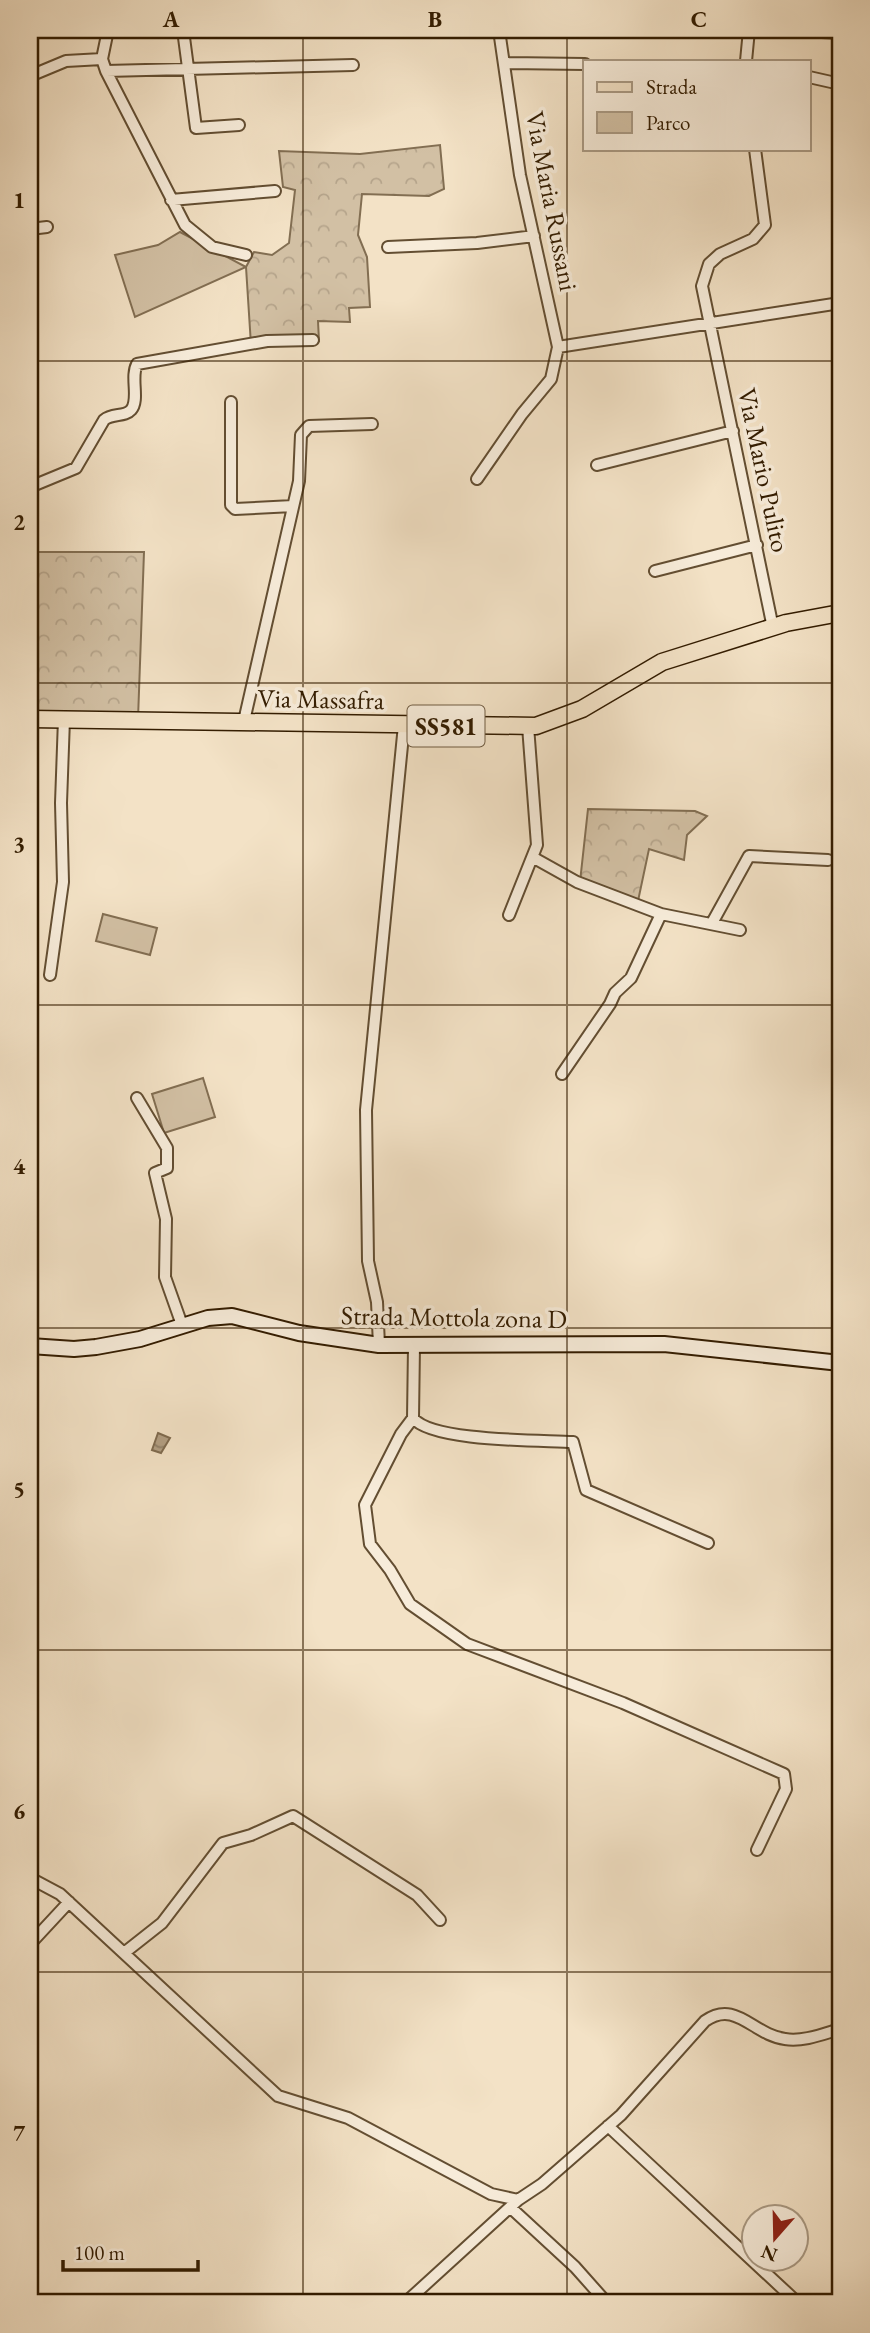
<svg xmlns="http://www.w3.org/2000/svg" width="870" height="2333" font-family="'EB Garamond',serif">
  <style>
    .green { fill: #d2c0a4; stroke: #826e52; stroke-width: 2 }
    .forest { fill: url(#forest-crowns); stroke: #826e52; stroke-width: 2 }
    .water { fill: url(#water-waves); stroke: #7f6b4f; stroke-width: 2 }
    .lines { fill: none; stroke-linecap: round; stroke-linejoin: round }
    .minor-casing { stroke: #634e32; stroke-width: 14 }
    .secondary-casing { stroke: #331c00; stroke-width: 18 }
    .primary-casing { stroke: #331c00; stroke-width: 19 }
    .minor { stroke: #f7ecda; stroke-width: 10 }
    .secondary { stroke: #f7ecda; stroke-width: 14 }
    .primary { stroke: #f3e2c6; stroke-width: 16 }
    .grid { fill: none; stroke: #331c00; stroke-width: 2; stroke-opacity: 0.55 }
    .labels { text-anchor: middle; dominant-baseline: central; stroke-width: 7; stroke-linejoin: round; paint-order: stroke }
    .shield { fill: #f7ecda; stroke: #6e5a41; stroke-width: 2 }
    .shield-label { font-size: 24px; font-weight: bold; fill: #331c00 }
    .street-label { font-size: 26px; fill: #331c00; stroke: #f7ecda }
    .neatline { fill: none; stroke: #331c00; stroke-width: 2.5 }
    .grid-label { font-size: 23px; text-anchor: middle; font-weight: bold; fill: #331c00 }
  </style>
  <defs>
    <pattern id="forest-crowns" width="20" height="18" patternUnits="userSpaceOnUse" patternTransform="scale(1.75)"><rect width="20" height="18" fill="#d2c0a4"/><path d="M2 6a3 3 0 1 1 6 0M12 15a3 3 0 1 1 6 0" fill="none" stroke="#b5a48b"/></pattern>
    <pattern id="water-waves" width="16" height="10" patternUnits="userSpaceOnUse" patternTransform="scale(1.75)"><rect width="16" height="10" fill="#b29f83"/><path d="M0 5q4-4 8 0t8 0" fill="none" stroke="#918169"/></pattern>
  </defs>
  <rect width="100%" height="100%" fill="#f3e2c6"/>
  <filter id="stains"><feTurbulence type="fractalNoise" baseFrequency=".00286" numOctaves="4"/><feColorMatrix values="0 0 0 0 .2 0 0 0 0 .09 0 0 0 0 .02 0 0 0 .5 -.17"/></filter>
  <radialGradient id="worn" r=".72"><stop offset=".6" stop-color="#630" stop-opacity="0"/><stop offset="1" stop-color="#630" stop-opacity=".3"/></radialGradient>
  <path class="green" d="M180,232L246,267L135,317L115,255L158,245Z
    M103,914L157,928L150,955L96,941Z
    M203,1078L215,1117L164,1133L152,1094Z"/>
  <path class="forest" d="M440,145L444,189L429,196L362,194L358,235L367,257L370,307L349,308L350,322L318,321L319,341L251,345L246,267L254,252L272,255L289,243L295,190L283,187L279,151L360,154Z
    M30,552H144L138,719L30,715Z
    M588,809L695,811L707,816L687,835L684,860L649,849L638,901L580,882Z"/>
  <path class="water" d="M158,1433L170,1438L161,1453L152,1450Z"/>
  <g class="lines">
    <g class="minor-casing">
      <path id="minor" d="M108,30L102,59L106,71L185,225L212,247L246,255
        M183,30L196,128L239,125
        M786,30L840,33
        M746,61L749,30
        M505,63L585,64
        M106,71L353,65
        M30,76L66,61L102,59
        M809,77L840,84
        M755,149L765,225L753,239L720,254L709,264L702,286L773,628
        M171,200L275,191
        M30,229L47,227
        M388,247L477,243L534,236
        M558,347L840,303
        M231,402V505L235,509L293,506
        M597,465L733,431
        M477,479L522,414L551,379L558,347L520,175L499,30
        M30,487L76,468L104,420C112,413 125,417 131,410C140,400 130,377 137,364L267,341L313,340
        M655,571L757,545
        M244,721L299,481L301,435L309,426L372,424
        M534,858L577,882L661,914L740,930
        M509,915L537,845L528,726
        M712,923L749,856L828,860
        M50,975L63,882L61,803L64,719
        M562,1074L610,1004L615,993L631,978L661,914
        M137,1098L167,1148V1168L155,1173L166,1219L165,1277L182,1325
        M379,1345L377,1302L368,1261L366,1110L404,725
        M414,1346L413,1418L401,1434L365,1505L370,1544L390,1570L410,1604L467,1644L623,1703L784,1774L786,1789L757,1850
        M413,1418C432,1442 540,1440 573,1442L586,1490L708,1543
        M30,1878L60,1894L278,2096L348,2118L491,2194L518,2200
        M30,1944L69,1902
        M124,1953L162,1923L223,1843L251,1835L293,1816L417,1895L440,1920
        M608,2126L798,2303
        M511,2208L575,2267L607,2303
        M405,2303L518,2200L542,2184L621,2115L705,2021C736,1999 753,2035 785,2039C803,2042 823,2034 840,2029"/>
    </g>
    <g class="secondary-casing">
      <path id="secondary" d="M30,1346L74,1349L96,1347L140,1339L208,1318L232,1316L299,1333L379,1345L664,1344L840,1363"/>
    </g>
    <g class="primary-casing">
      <path id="primary" d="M30,719L536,726L582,709L662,662L786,623L840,613"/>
    </g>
    <use href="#minor" class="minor"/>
    <use href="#secondary" class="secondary"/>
    <use href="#primary" class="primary"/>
  </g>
  <path class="grid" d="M303,30V2303M567,30V2303M30,361H840M30,683H840M30,1005H840M30,1328H840M30,1650H840M30,1972H840"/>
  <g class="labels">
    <rect class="shield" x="407.5" y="705.5" width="77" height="41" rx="5"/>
    <g class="shield-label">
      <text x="446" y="726">SS581</text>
    </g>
    <g class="street-label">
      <text transform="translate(552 201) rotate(79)">Via Maria Russani</text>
      <text transform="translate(764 470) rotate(78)">Via Mario Pulito</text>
      <text transform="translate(321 699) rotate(1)">Via Massafra</text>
      <text transform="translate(454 1317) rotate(1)">Strada Mottola zona D</text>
    </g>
  </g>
  <rect width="870" height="2333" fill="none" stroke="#f3e2c6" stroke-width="77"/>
  <rect x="583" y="60" width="228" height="91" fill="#f7ecda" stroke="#a99983" stroke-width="2"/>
  <rect x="597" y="82" width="35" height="10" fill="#f3e2c6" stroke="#a99983" stroke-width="2"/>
  <text x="646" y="94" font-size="21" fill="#331c00">Strada</text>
  <rect x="597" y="112" width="35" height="21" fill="#d2c0a4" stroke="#a99983" stroke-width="2"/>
  <text x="646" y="130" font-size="21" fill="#331c00">Parco</text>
  <g transform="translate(775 2238) rotate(200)"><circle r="33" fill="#f7ecda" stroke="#a99983" stroke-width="2"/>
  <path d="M0-5L12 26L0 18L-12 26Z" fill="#8f2418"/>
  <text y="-10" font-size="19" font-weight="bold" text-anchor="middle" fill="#331c00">N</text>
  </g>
  <path d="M63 2260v10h135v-10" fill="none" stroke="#331c00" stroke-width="3.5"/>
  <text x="74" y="2260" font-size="21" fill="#331c00" stroke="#f7ecda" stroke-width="5" paint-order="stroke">100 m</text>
  <rect x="38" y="38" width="794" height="2256" class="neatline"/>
  <g class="grid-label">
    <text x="171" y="27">A</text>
    <text x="435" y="27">B</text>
    <text x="699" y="27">C</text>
    <text x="19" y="208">1</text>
    <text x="19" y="530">2</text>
    <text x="19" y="852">3</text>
    <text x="19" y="1174">4</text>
    <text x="19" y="1497">5</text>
    <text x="19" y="1819">6</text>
    <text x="19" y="2141">7</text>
  </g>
  <rect width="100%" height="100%" filter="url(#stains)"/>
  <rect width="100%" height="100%" fill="url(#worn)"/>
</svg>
